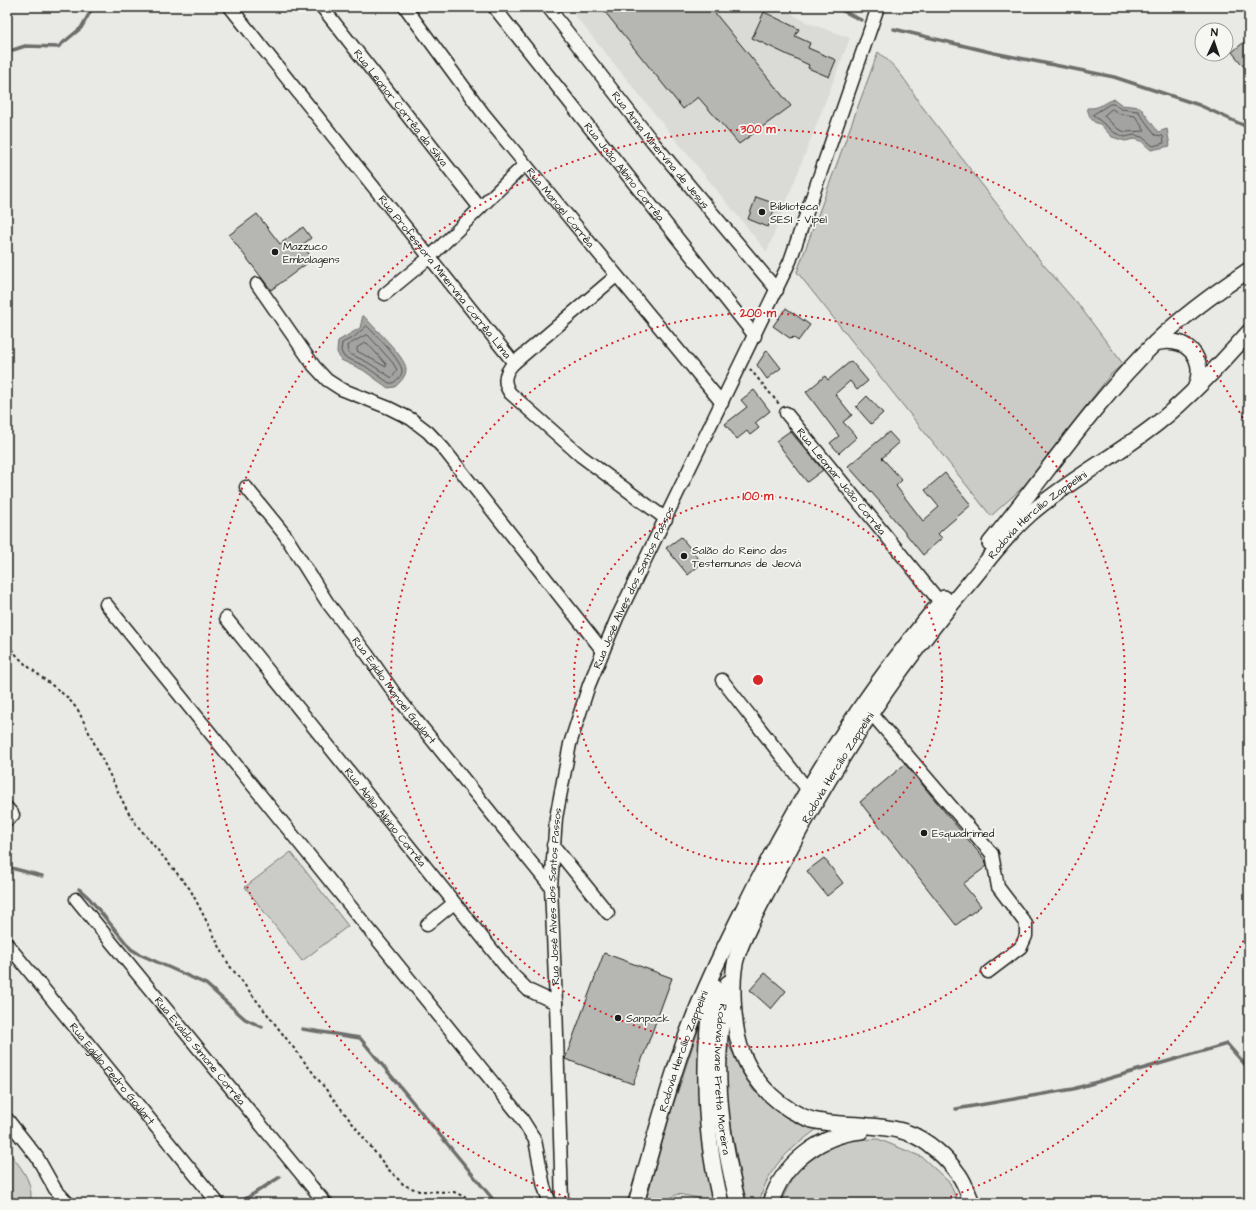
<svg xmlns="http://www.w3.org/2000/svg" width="1256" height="1210" font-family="'Architects Daughter',sans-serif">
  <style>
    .built { fill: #dadad6 }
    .green { fill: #cbcbc7; stroke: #747472 }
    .water { fill: #a3a3a1; stroke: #6d6d6c }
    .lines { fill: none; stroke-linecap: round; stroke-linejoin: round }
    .shore { stroke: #525251; stroke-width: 1 }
    .stream { stroke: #6d6d6c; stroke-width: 3.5 }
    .building { fill: #b6b6b3; stroke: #1c1c1c }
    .minor-casing { stroke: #1c1c1c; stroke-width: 15 }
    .major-casing { stroke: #1c1c1c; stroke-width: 18 }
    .path { stroke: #1c1c1c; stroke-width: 2; stroke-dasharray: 3 3; stroke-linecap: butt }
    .minor { stroke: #f6f6f2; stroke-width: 12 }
    .major { stroke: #f6f6f2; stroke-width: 15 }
    .ring { fill: none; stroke: #d62828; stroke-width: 2; stroke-dasharray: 2 4 }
    .poi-dot { fill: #1c1c1c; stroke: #f6f6f2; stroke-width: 1.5 }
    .labels { text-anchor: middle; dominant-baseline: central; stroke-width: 3.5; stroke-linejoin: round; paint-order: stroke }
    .street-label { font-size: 11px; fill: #1c1c1c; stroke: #f6f6f2 }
    .poi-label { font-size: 11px; fill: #1c1c1c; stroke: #f6f6f2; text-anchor: start }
    .centre { fill: #d62828; stroke: #f6f6f2; stroke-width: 2 }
    .ring-label { font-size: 12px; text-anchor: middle; font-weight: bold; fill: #d62828; stroke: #f6f6f2; stroke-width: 3.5; stroke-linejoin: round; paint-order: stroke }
  </style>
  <rect width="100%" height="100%" fill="#e9e9e5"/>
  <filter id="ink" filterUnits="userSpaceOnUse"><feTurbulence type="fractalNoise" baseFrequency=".025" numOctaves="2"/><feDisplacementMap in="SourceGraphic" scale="8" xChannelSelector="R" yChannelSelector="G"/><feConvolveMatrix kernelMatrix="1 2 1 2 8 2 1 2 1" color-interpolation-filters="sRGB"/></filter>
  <g filter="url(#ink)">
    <path class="built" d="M568,7H780L808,23L850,38L767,252Z"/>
    <path class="green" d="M878,52C896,66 907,81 918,101L1042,263L1081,308L1123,364L1111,374L1022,488L991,516L797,272Z
      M291,852L348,926L302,961L245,887Z
      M703,1015L700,1097L702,1140L716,1203H705L698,1198L678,1194L660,1203H645L670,1115Z
      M728,1044L753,1090L781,1114L817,1129C787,1152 769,1165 759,1203H745L725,1091Z
      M878,1139L922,1157L950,1183L958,1203H780L796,1171L839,1140Z
      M7,1150C19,1165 35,1182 30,1203H7Z"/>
    <path class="water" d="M1114,99L1122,105L1140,107L1158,132L1167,129L1170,146L1151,150L1141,141L1134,139L1125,141L1112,137L1100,124C1091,123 1089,115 1087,108C1101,109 1103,102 1114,99Z
      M363,315C372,326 406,357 406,369C406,377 400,382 395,387L388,388L363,370L341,360L337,352L338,341L360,328Z"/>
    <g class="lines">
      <path class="shore" d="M1110,104H1114L1121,109L1138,111L1155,135L1163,136L1164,143L1153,146L1142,137L1134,135L1125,137L1115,133L1093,115Z
        M1112,109L1120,114L1135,116L1145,131L1125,132L1118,129L1104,116Z
        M367,326C375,334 402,361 402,371C402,376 397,380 393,383H389L365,366L344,357L341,351L342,343L354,337Z
        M366,335H368L393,363L397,370L392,378L367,362L348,353L347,346Z
        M365,343H367L386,364V367L357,351V348Z"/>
      <path class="stream" d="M835,7L861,20
        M894,29L994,53L1114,77L1199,105L1245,126L1249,131
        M7,52L25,46L58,47L81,28L93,7
        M7,867L42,876
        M79,889L89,898L131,949L139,954L206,984L245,1019L262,1027
        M302,1029L360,1038L496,1203
        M956,1109L1073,1089L1227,1044L1249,1069
        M316,1183L335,1203
        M239,1203L280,1177"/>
    </g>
    <path class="building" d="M601,7H710L791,106L739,144L698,97L683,109Z
      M764,12L799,29L795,36L810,43L808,48L836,60L829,77L808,68L809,65L752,38Z
      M1249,38V73L1232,52Z
      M756,197L776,204L768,227L748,219Z
      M257,214L280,244L303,227L311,238L302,245L313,259L271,290L229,235Z
      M786,308L810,325L798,341L793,337L791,339L773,326Z
      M767,350L781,368L767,379L757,365Z
      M851,361L868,381L857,390L850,381L835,394L852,415L843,422L857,437L839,453L830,443L839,436L806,392L825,376L828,380Z
      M754,390L770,411L755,423L759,428L750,435L747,431L737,439L725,424L747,407L741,400Z
      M867,396L883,413L871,424L856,407Z
      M790,431L823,470L807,482L776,441Z
      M889,432L899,443L882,458L902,480L896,486L923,521L939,507L925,490L945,473L971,505L943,529L938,534L942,538L923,555L880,502L848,466Z
      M681,537L702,563L688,575L666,548Z
      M905,764L985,860L987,866L963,884L981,906L956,925L860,802Z
      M824,858L843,883L827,896L807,871Z
      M604,953L672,978L633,1084L565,1059Z
      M765,973L786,991L771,1009L750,990Z"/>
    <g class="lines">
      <g class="minor-casing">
        <g id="minor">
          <path id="s1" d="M230,7L514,363C505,372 502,381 510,393L581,456L666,519"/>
          <path id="s2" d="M322,7L480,208"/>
          <path id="s3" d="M405,7L483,113L722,403"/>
          <path id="s4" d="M494,7L755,336"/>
          <path id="s5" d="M548,7L652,141L777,290"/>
          <path d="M257,284L314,366L327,380L341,389L389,408L411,419L428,432L443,448L603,651"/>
          <path d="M385,294L430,257L524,165"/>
          <path d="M514,363L616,276"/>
          <path id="s6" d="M786,413L940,602"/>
          <path id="s7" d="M246,487L285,535L327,602L367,654L395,694L551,887"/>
          <path d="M106,604L520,1116L535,1140L544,1187L550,1203"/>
          <path id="s8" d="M226,618L510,972L528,990L556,1003"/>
          <path d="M722,680L808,790"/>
          <path d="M871,713L992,854L998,887L1026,924V936L1021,947L988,972"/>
          <path d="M7,808L13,815L7,820"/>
          <path d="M553,845L608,913"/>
          <path id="s9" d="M76,899L325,1203"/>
          <path d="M427,925L454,903"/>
          <path id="s10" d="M7,944L218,1203"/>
          <path d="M7,1119L37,1157L55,1189L68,1203"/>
          <path id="s11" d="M562,1203L556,1003L551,887L556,818L570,744L589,685L617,618L790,261L878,7"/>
        </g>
      </g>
      <g class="major-casing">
        <g id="major">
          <path d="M1155,343C1187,335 1208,358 1195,389"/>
          <path d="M990,543C1045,476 1093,403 1156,342C1184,315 1216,292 1249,270"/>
          <path id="s12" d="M728,983C711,1058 719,1129 738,1203"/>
          <path d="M713,985C702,1058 703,1131 721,1203"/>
          <path id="s13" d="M636,1203C653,1146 667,1088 688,1032C702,994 719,958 737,922C793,806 861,696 944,598"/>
          <path d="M771,1203C782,1163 821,1135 861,1131"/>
          <path id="s14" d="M972,1203C968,1194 965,1183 959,1175C948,1159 928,1140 908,1133C893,1127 876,1127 860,1125C845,1124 827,1124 812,1120C781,1110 755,1084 743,1055C733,1032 729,976 738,953C749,923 766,894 781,865C833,765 896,669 970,582C989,559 1007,534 1030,514C1070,479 1118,455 1159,422C1192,395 1221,364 1249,332"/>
        </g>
      </g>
      <path class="path" d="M750,369L779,404
        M7,645L25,664L67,697L78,710L127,810L136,824L190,889L229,965L388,1169L404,1185L419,1191L454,1192L477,1203"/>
      <use href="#minor" class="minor"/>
      <use href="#major" class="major"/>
    </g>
  </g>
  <g class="ring">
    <circle cx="758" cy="680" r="184"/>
    <circle cx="758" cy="680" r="367"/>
    <path d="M1249 930A551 551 0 0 1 933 1203M583 1203A551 551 0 1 1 1249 430"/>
  </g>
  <g class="poi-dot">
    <circle cx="762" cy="212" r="4"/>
    <circle cx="275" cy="252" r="4"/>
    <circle cx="684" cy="556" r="4"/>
    <circle cx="924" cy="833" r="4"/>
    <circle cx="618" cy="1018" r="4"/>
  </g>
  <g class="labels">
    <g class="street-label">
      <text stroke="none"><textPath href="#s2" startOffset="128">Rua Leonor Corrêa da Silva</textPath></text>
      <text stroke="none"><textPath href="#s5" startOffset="182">Rua Anna Minervina de Jesus</textPath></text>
      <text stroke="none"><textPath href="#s4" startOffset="210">Rua João Albino Corrêa</textPath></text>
      <text stroke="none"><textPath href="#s3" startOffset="254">Rua Manoel Corrêa</textPath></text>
      <text stroke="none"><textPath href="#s1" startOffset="345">Rua Professora Minervina Corrêa Lima</textPath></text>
      <text stroke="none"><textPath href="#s6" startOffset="88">Rua Leomar João Corrêa</textPath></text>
      <text stroke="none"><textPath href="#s14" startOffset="931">Rodovia Hercílio Zappelini</textPath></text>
      <text stroke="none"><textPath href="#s11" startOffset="630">Rua José Alves dos Santos Passos</textPath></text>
      <text stroke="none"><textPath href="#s7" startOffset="252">Rua Egídio Manoel Goulart</textPath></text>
      <text stroke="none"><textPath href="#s14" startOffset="607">Rodovia Hercílio Zappelini</textPath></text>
      <text stroke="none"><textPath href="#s8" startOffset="255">Rua Abílio Albino Corrêa</textPath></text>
      <text stroke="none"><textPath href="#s11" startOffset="307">Rua José Alves dos Santos Passos</textPath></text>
      <text stroke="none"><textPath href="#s9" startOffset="196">Rua Evaldo Simone Corrêa</textPath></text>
      <text stroke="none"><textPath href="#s13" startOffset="159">Rodovia Hercílio Zappelini</textPath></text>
      <text stroke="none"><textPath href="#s10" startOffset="167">Rua Egídio Pedro Goulart</textPath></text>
      <text stroke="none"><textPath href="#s12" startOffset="97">Rodovia Ivane Fretta Moreira</textPath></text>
    </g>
    <g class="poi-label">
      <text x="770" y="206">Biblioteca<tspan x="770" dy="13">SESI - Vipel</tspan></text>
      <text x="283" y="246">Mazzuco<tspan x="283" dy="13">Embalagens</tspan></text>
      <text x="692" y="550">Salão do Reino das<tspan x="692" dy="13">Testemunas de Jeová</tspan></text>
      <text x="932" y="833">Esquadrimed</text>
      <text x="626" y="1018">Sanpack</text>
    </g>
  </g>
  <circle cx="758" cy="680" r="6" class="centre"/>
  <g class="ring-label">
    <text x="758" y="133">300 m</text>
    <text x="758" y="317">200 m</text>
    <text x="758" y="500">100 m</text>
  </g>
  <rect width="1256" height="1210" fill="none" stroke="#f6f6f2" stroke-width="24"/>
  <rect x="12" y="12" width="1232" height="1186" fill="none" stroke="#1c1c1c" stroke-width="1.5" filter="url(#ink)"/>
  <g transform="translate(1214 42) rotate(3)"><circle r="19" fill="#f6f6f2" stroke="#9f9f9c"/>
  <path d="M0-3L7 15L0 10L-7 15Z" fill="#1c1c1c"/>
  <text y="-6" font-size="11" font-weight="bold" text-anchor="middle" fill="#1c1c1c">N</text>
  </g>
</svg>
